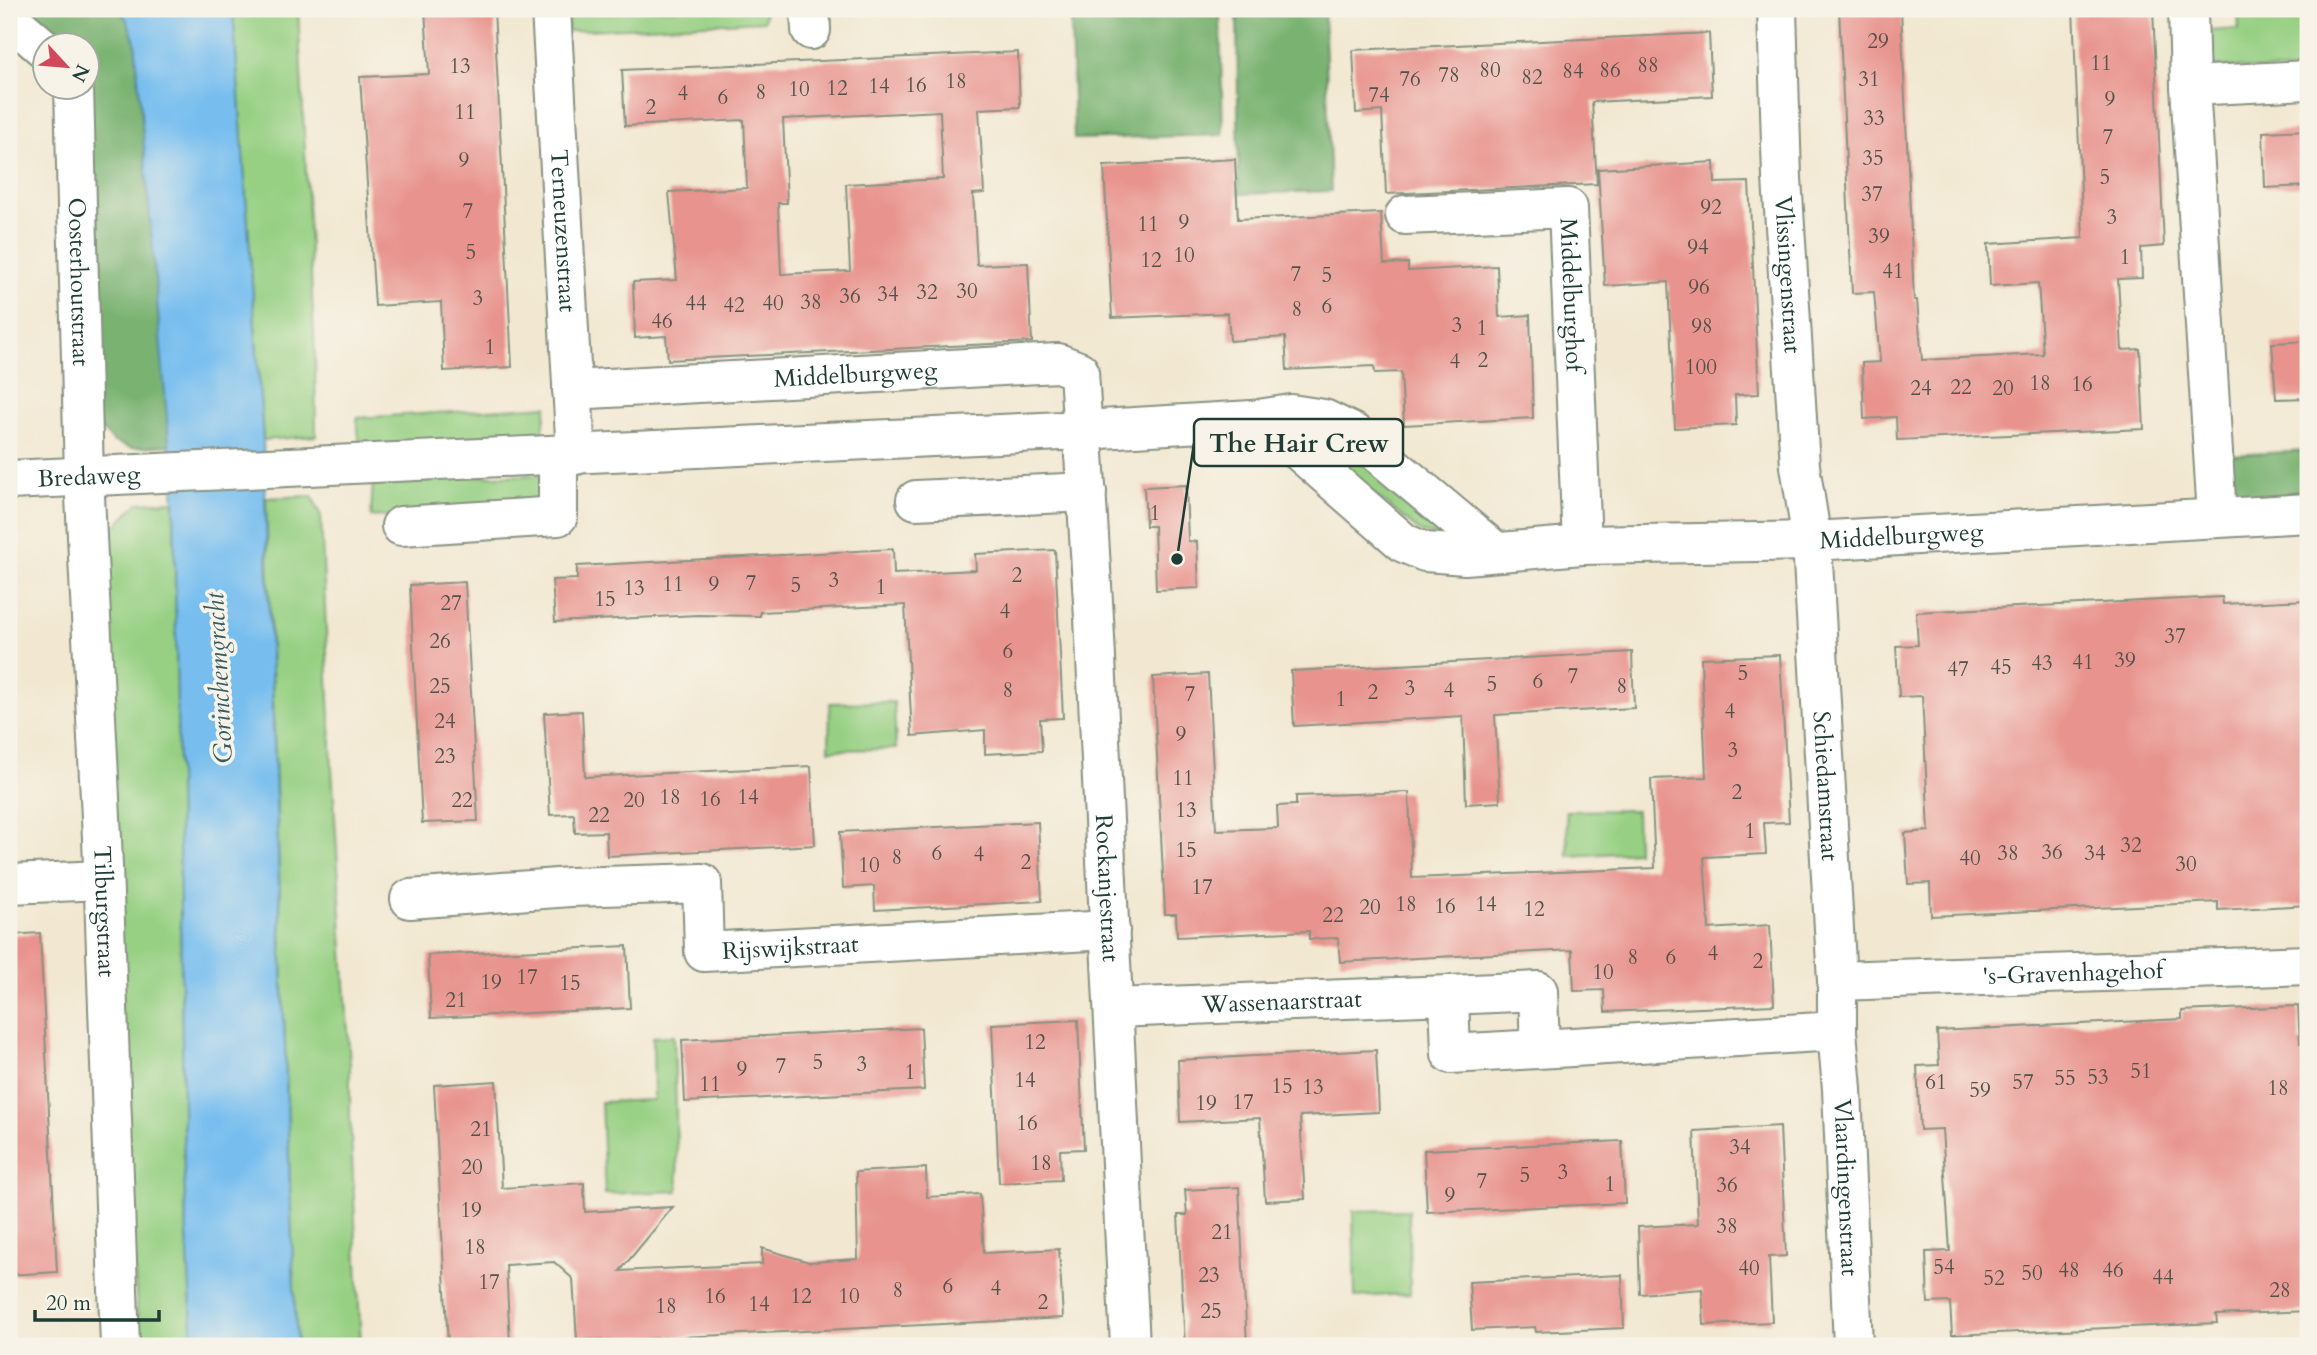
<svg xmlns="http://www.w3.org/2000/svg" width="2317" height="1355" font-family="Cardo,serif">
  <style>
    .green { fill: #97d083; stroke: #5b865c; stroke-width: 2 }
    .forest { fill: #79b271; stroke: #4c7852; stroke-width: 2 }
    .water { fill: #77beef; stroke: #4b7e92; stroke-width: 2 }
    .building { fill: #e8938d; fill-rule: evenodd }
    .lines { fill: none; stroke-linecap: round; stroke-linejoin: round }
    .minor-casing { stroke: #889282; stroke-width: 42 }
    .minor { stroke: #fff; stroke-width: 38 }
    .labels { text-anchor: middle; dominant-baseline: central; stroke-width: 7; stroke-linejoin: round; paint-order: stroke }
    .number-label { font-size: 21px; fill: #51524a }
    .street-label { font-size: 24px; fill: #1f3d34; stroke: #f7f3e8 }
    .water-label { font-size: 26px; font-style: italic; fill: #355d63; stroke: #f7f3e8 }
    .leader { fill: none; stroke: #1f3d34; stroke-width: 2.5 }
    .callout-dot { fill: #1f3d34; stroke: #f7f3e8; stroke-width: 2.5 }
    .callout { fill: #f7f3e8; stroke: #1f3d34; stroke-width: 2.5 }
    .callout-label { font-size: 26px; text-anchor: middle; font-weight: bold; fill: #1f3d34 }
  </style>
  <rect width="100%" height="100%" fill="#f7f3e8"/>
  <filter id="ink" filterUnits="userSpaceOnUse"><feTurbulence type="fractalNoise" baseFrequency=".0143" numOctaves="2"/><feDisplacementMap in="SourceGraphic" scale="14" xChannelSelector="R" yChannelSelector="G"/><feConvolveMatrix kernelMatrix="1 2 1 2 8 2 1 2 1" color-interpolation-filters="sRGB"/></filter>
  <filter id="wash" filterUnits="userSpaceOnUse"><feTurbulence type="fractalNoise" baseFrequency=".00686" numOctaves="4" result="noise"/><feDisplacementMap in="SourceGraphic" scale="28" xChannelSelector="R" yChannelSelector="G"/><feGaussianBlur stdDeviation="1.57" result="paint"/><feColorMatrix in="noise" values="0 0 0 0 0 0 0 0 0 0 0 0 0 0 0 0 0 1.4 0 .05"/><feComposite in="paint" operator="in"/></filter>
  <g filter="url(#wash)">
    <rect width="100%" height="100%" fill="#f2e8d1"/>
    <path class="green" d="M233,9H298L315,355L316,436L263,440Z
      M567,9H765L764,21L568,31Z
      M2238,9H2308V72L2214,66L2206,53L2207,31L2239,29Z
      M547,406L541,440L361,459L357,418Z
      M1289,426L1334,435L1462,540L1422,533Z
      M545,475L546,505L371,517L373,478Z
      M312,496L321,516L332,768L350,1066V1116L361,1346H297L293,1269L266,498Z
      M174,501L184,1177L193,1346H139L122,1042L108,722L109,533L138,503Z
      M894,702L896,749L829,750L830,703Z
      M1636,810L1637,852L1568,856L1566,811Z
      M674,1036L678,1191L605,1194L601,1102L654,1100L653,1037Z
      M1409,1210L1410,1294L1355,1297L1353,1211Z"/>
    <path class="forest" d="M23,9H119L127,20L135,41L170,445L131,448L114,442L98,426L88,46L66,45Z
      M1264,9H1324L1331,191L1239,194L1237,10Z
      M1220,14L1223,135L1074,139L1071,18Z
      M2308,451V495L2234,499L2230,455Z"/>
    <path class="water" d="M119,9H233L263,440L293,1269L297,1346H193L184,1177L174,501L135,41L127,20Z"/>
    <g id="blocks">
      <path class="building" d="M425,9H494L512,367L444,371L441,302L375,306L360,77L429,74Z
        M1839,9H1901L1914,300H1917L1922,360L2043,354L2038,283L1990,286L1988,244L2083,238L2073,9H2153L2164,246L2141,248L2142,278L2118,279L2122,350L2140,349L2144,429L1897,440L1896,417L1864,419L1862,363L1880,362L1874,292L1852,293Z
        M1709,33L1712,96L1592,102L1597,184L1386,194L1382,111L1356,113L1353,50Z
        M1018,52L1020,107L979,109L984,193L973,194L977,265L1028,263L1032,342L668,360L666,336L635,338L633,282L677,280L669,192L747,188L744,120L625,126L622,70ZM940,111L943,179L846,184L850,271L781,274L778,203H787L783,119Z
        M2308,130V186L2265,188L2263,132Z
        M1235,159L1238,219L1381,213L1384,264L1408,263V271L1497,266L1499,317L1530,315L1533,418L1404,425L1401,372L1375,373L1374,366L1287,370L1285,337L1230,341L1228,313L1112,318L1104,166Z
        M1714,162L1715,183L1749,182L1759,394L1735,395L1736,425L1675,428L1668,282L1605,286L1598,169Z
        M2308,341V398L2276,399L2272,343Z
        M1186,485L1188,541L1197,542L1199,588L1156,590L1154,526H1146L1144,487Z
        M893,549L894,574L976,570L975,554L1055,550L1063,718L1040,719L1042,751L985,754V730L912,736L905,605L760,612V616L698,615L555,622L552,580L577,579V566Z
        M465,582L478,821L422,823L410,585Z
        M2222,597L2223,604L2308,600V905L2218,910V902L1931,916L1930,883L1908,884L1905,833L1929,831L1922,696L1899,697L1896,646L1918,645L1916,612Z
        M1632,652L1634,708L1495,715L1500,802L1466,804L1463,716L1294,726L1291,671Z
        M1780,655L1789,822L1764,823L1766,854L1704,857L1709,929L1770,925L1774,1005L1605,1012L1604,990L1574,991L1572,950L1340,962L1338,938L1309,939V931L1177,937L1176,914H1165L1153,677L1208,674L1216,830L1278,828L1277,806L1296,805V796L1409,792L1412,878L1655,868L1651,779L1706,777L1701,658Z
        M582,711L585,777L811,766L815,845L607,856L606,832L575,833L574,814L550,815L544,713Z
        M1038,822L1042,901L875,910L874,886L843,888L840,832Z
        M40,933L57,1272L9,1275V935Z
        M627,946L630,1008L431,1018L428,955Z
        M2298,1006L2300,1043L2308,1042V1311L2216,1315L2217,1323L1952,1335L1950,1302L1928,1303L1926,1252L1950,1251L1942,1129L1920,1130L1917,1066L1939,1065L1937,1031L2182,1019V1011Z
        M1078,1020L1084,1149L1060,1150L1061,1180L999,1183L992,1024Z
        M921,1028L924,1090L685,1102L682,1040Z
        M1376,1050L1379,1112L1300,1116L1305,1199L1265,1201L1260,1118L1180,1122L1178,1060Z
        M496,1081L502,1188L584,1183L585,1212L673,1207L620,1271L762,1264V1248L809,1262L858,1259L856,1172L926,1168L927,1197L980,1194L984,1253L1059,1249L1063,1318L602,1341V1339L577,1340L573,1279L554,1262L506,1265L510,1344L448,1346L434,1085Z
        M1780,1126L1786,1256L1769,1257L1772,1322L1704,1325L1702,1289L1640,1294L1638,1227L1698,1224L1694,1131Z
        M1622,1141L1625,1203L1427,1212L1424,1150Z
        M1239,1187L1247,1346H1185L1178,1215H1187L1185,1190Z
        M1622,1275L1624,1328L1536,1332L1535,1327L1472,1330L1469,1282Z"/>
    </g>
  </g>
  <g filter="url(#ink)">
    <use href="#blocks" fill-opacity="0" stroke="#889282" stroke-width="2"/>
    <g class="lines">
      <g class="minor-casing">
        <g id="minor">
          <path id="s1" d="M551,9L576,455"/>
          <path d="M810,9L811,30"/>
          <path id="s2" d="M1777,9L1782,178L1800,466L1812,541L1815,598L1837,981V1031L1842,1089L1853,1346"/>
          <path d="M2188,9L2190,86L2217,516"/>
          <path d="M9,18L46,50"/>
          <path d="M2190,86L2308,80"/>
          <path id="s3" d="M74,88L84,476L102,838L120,1346"/>
          <path id="s4" d="M1405,215L1568,208L1582,545"/>
          <path id="s5" d="M572,390L1058,363L1079,371L1094,618L1130,1346"/>
          <path id="s6" d="M1252,420L1292,445L1404,543L1425,552L1465,555L1582,545L1812,541L2308,513"/>
          <path id="s7" d="M9,480L1084,430L1252,420L1291,414L1324,419L1355,434L1496,552"/>
          <path d="M916,500L1087,492"/>
          <path d="M401,526L558,516V456"/>
          <path d="M9,884L103,880"/>
          <path id="s8" d="M410,899L570,887L702,883L704,952L1110,930"/>
          <path id="s9" d="M1837,981L2308,965"/>
          <path id="s10" d="M1114,1008L1449,995"/>
          <path d="M1540,1049L1538,991L1449,995L1451,1054L1573,1047L1837,1031"/>
        </g>
      </g>
      <use href="#minor" class="minor"/>
    </g>
  </g>
  <g class="labels">
    <g class="number-label">
      <text x="1878" y="41">29</text>
      <text x="2101" y="63">11</text>
      <text x="1648" y="65">88</text>
      <text x="460" y="66">13</text>
      <text x="1490" y="70">80</text>
      <text x="1610" y="70">86</text>
      <text x="1573" y="71">84</text>
      <text x="1449" y="75">78</text>
      <text x="1532" y="77">82</text>
      <text x="1410" y="79">76</text>
      <text x="1869" y="79">31</text>
      <text x="956" y="81">18</text>
      <text x="916" y="85">16</text>
      <text x="879" y="86">14</text>
      <text x="837" y="88">12</text>
      <text x="799" y="89">10</text>
      <text x="761" y="92">8</text>
      <text x="683" y="93">4</text>
      <text x="1379" y="95">74</text>
      <text x="723" y="97">6</text>
      <text x="2110" y="99">9</text>
      <text x="651" y="107">2</text>
      <text x="465" y="112">11</text>
      <text x="1874" y="118">33</text>
      <text x="2108" y="137">7</text>
      <text x="1873" y="158">35</text>
      <text x="464" y="160">9</text>
      <text x="2105" y="177">5</text>
      <text x="1872" y="194">37</text>
      <text x="1711" y="207">92</text>
      <text x="468" y="211">7</text>
      <text x="2112" y="217">3</text>
      <text x="1184" y="222">9</text>
      <text x="1148" y="224">11</text>
      <text x="1879" y="236">39</text>
      <text x="1698" y="247">94</text>
      <text x="471" y="252">5</text>
      <text x="1184" y="255">10</text>
      <text x="2125" y="257">1</text>
      <text x="1151" y="260">12</text>
      <text x="1893" y="271">41</text>
      <text x="1296" y="274">7</text>
      <text x="1327" y="275">5</text>
      <text x="1699" y="287">96</text>
      <text x="967" y="291">30</text>
      <text x="927" y="292">32</text>
      <text x="888" y="294">34</text>
      <text x="850" y="296">36</text>
      <text x="478" y="298">3</text>
      <text x="811" y="302">38</text>
      <text x="696" y="303">44</text>
      <text x="773" y="303">40</text>
      <text x="734" y="305">42</text>
      <text x="1327" y="306">6</text>
      <text x="1297" y="309">8</text>
      <text x="662" y="321">46</text>
      <text x="1457" y="325">3</text>
      <text x="1702" y="326">98</text>
      <text x="1482" y="328">1</text>
      <text x="490" y="347">1</text>
      <text x="1483" y="360">2</text>
      <text x="1455" y="361">4</text>
      <text x="1701" y="367">100</text>
      <text x="2040" y="383">18</text>
      <text x="2082" y="384">16</text>
      <text x="1961" y="387">22</text>
      <text x="1921" y="388">24</text>
      <text x="2003" y="388">20</text>
      <text x="1155" y="513">1</text>
      <text x="1017" y="575">2</text>
      <text x="834" y="580">3</text>
      <text x="751" y="583">7</text>
      <text x="673" y="584">11</text>
      <text x="714" y="584">9</text>
      <text x="796" y="585">5</text>
      <text x="881" y="587">1</text>
      <text x="634" y="588">13</text>
      <text x="605" y="599">15</text>
      <text x="451" y="603">27</text>
      <text x="1005" y="611">4</text>
      <text x="2175" y="636">37</text>
      <text x="440" y="641">26</text>
      <text x="1008" y="651">6</text>
      <text x="2125" y="660">39</text>
      <text x="2083" y="662">41</text>
      <text x="2042" y="663">43</text>
      <text x="2001" y="667">45</text>
      <text x="1958" y="669">47</text>
      <text x="1743" y="673">5</text>
      <text x="1573" y="676">7</text>
      <text x="1538" y="681">6</text>
      <text x="1492" y="684">5</text>
      <text x="440" y="686">25</text>
      <text x="1622" y="686">8</text>
      <text x="1410" y="688">3</text>
      <text x="1008" y="690">8</text>
      <text x="1449" y="690">4</text>
      <text x="1373" y="692">2</text>
      <text x="1190" y="694">7</text>
      <text x="1341" y="699">1</text>
      <text x="1730" y="711">4</text>
      <text x="445" y="721">24</text>
      <text x="1181" y="734">9</text>
      <text x="1733" y="750">3</text>
      <text x="445" y="756">23</text>
      <text x="1183" y="778">11</text>
      <text x="1737" y="792">2</text>
      <text x="670" y="797">18</text>
      <text x="748" y="797">14</text>
      <text x="710" y="799">16</text>
      <text x="462" y="800">22</text>
      <text x="634" y="800">20</text>
      <text x="1186" y="810">13</text>
      <text x="599" y="815">22</text>
      <text x="1750" y="831">1</text>
      <text x="2131" y="845">32</text>
      <text x="1186" y="850">15</text>
      <text x="2052" y="852">36</text>
      <text x="937" y="853">6</text>
      <text x="2008" y="853">38</text>
      <text x="2095" y="853">34</text>
      <text x="979" y="854">4</text>
      <text x="897" y="857">8</text>
      <text x="1970" y="858">40</text>
      <text x="1026" y="862">2</text>
      <text x="2186" y="864">30</text>
      <text x="869" y="865">10</text>
      <text x="1202" y="887">17</text>
      <text x="1406" y="904">18</text>
      <text x="1486" y="904">14</text>
      <text x="1445" y="906">16</text>
      <text x="1370" y="907">20</text>
      <text x="1534" y="909">12</text>
      <text x="1333" y="915">22</text>
      <text x="1713" y="953">4</text>
      <text x="1633" y="957">8</text>
      <text x="1671" y="957">6</text>
      <text x="1758" y="961">2</text>
      <text x="1603" y="972">10</text>
      <text x="527" y="977">17</text>
      <text x="491" y="982">19</text>
      <text x="570" y="983">15</text>
      <text x="456" y="1000">21</text>
      <text x="1035" y="1042">12</text>
      <text x="818" y="1062">5</text>
      <text x="862" y="1064">3</text>
      <text x="781" y="1066">7</text>
      <text x="742" y="1069">9</text>
      <text x="2141" y="1071">51</text>
      <text x="910" y="1072">1</text>
      <text x="2098" y="1077">53</text>
      <text x="2065" y="1078">55</text>
      <text x="1025" y="1080">14</text>
      <text x="1936" y="1082">61</text>
      <text x="2023" y="1082">57</text>
      <text x="710" y="1084">11</text>
      <text x="1282" y="1086">15</text>
      <text x="1313" y="1087">13</text>
      <text x="2278" y="1088">18</text>
      <text x="1980" y="1090">59</text>
      <text x="1243" y="1102">17</text>
      <text x="1206" y="1103">19</text>
      <text x="1027" y="1123">16</text>
      <text x="481" y="1129">21</text>
      <text x="1740" y="1147">34</text>
      <text x="1041" y="1163">18</text>
      <text x="472" y="1167">20</text>
      <text x="1563" y="1172">3</text>
      <text x="1525" y="1175">5</text>
      <text x="1482" y="1181">7</text>
      <text x="1610" y="1184">1</text>
      <text x="1727" y="1185">36</text>
      <text x="1450" y="1195">9</text>
      <text x="471" y="1210">19</text>
      <text x="1727" y="1226">38</text>
      <text x="1222" y="1232">21</text>
      <text x="475" y="1247">18</text>
      <text x="1944" y="1267">54</text>
      <text x="1749" y="1268">40</text>
      <text x="2069" y="1270">48</text>
      <text x="2113" y="1270">46</text>
      <text x="2032" y="1273">50</text>
      <text x="1209" y="1275">23</text>
      <text x="2163" y="1277">44</text>
      <text x="1994" y="1278">52</text>
      <text x="489" y="1282">17</text>
      <text x="948" y="1286">6</text>
      <text x="996" y="1288">4</text>
      <text x="898" y="1290">8</text>
      <text x="2280" y="1290">28</text>
      <text x="715" y="1296">16</text>
      <text x="801" y="1296">12</text>
      <text x="849" y="1296">10</text>
      <text x="1043" y="1302">2</text>
      <text x="759" y="1304">14</text>
      <text x="666" y="1306">18</text>
      <text x="1211" y="1311">25</text>
    </g>
    <g class="street-label">
      <text stroke="none"><textPath href="#s1" startOffset="222">Terneuzenstraat</textPath></text>
      <text stroke="none"><textPath href="#s2" startOffset="266">Vlissingenstraat</textPath></text>
      <text stroke="none"><textPath href="#s3" startOffset="194">Oosterhoutstraat</textPath></text>
      <text stroke="none"><textPath href="#s4" startOffset="250">Middelburghof</textPath></text>
      <text stroke="none"><textPath href="#s5" startOffset="284">Middelburgweg</textPath></text>
      <text stroke="none"><textPath href="#s7" startOffset="80">Bredaweg</textPath></text>
      <text stroke="none"><textPath href="#s6" startOffset="696">Middelburgweg</textPath></text>
      <text stroke="none"><textPath href="#s2" startOffset="779">Schiedamstraat</textPath></text>
      <text stroke="none"><textPath href="#s5" startOffset="1027">Rockanjestraat</textPath></text>
      <text stroke="none"><textPath href="#s3" startOffset="824">Tilburgstraat</textPath></text>
      <text stroke="none"><textPath href="#s8" startOffset="448">Rijswijkstraat</textPath></text>
      <text stroke="none"><textPath href="#s9" startOffset="236">'s-Gravenhagehof</textPath></text>
      <text stroke="none"><textPath href="#s10" startOffset="168">Wassenaarstraat</textPath></text>
      <text stroke="none"><textPath href="#s2" startOffset="1181">Vlaardingenstraat</textPath></text>
    </g>
    <g class="water-label">
      <text transform="translate(219 678) rotate(-93)">Gorinchemgracht</text>
    </g>
  </g>
  <path class="leader" d="M1177 559L1194 443"/>
  <circle class="callout-dot" cx="1177" cy="559" r="7"/>
  <rect class="callout" x="1194" y="419" width="209" height="47" rx="7"/>
  <g class="callout-label">
    <text x="1299" y="452">The Hair Crew</text>
  </g>
  <rect width="2317" height="1355" fill="none" stroke="#f7f3e8" stroke-width="35"/>
  <g transform="translate(66 66) rotate(116)"><circle r="33" fill="#f7f3e8" stroke="#a1aaa0" stroke-width="2"/>
  <path d="M0-5L12 26L0 18L-12 26Z" fill="#d1495b"/>
  <text y="-10" font-size="19" font-weight="bold" text-anchor="middle" fill="#1f3d34">N</text>
  </g>
  <path d="M35 1310v10h124v-10" fill="none" stroke="#1f3d34" stroke-width="3.5"/>
  <text x="46" y="1310" font-size="21" fill="#1f3d34" stroke="#f7f3e8" stroke-width="5" paint-order="stroke">20 m</text>
</svg>
